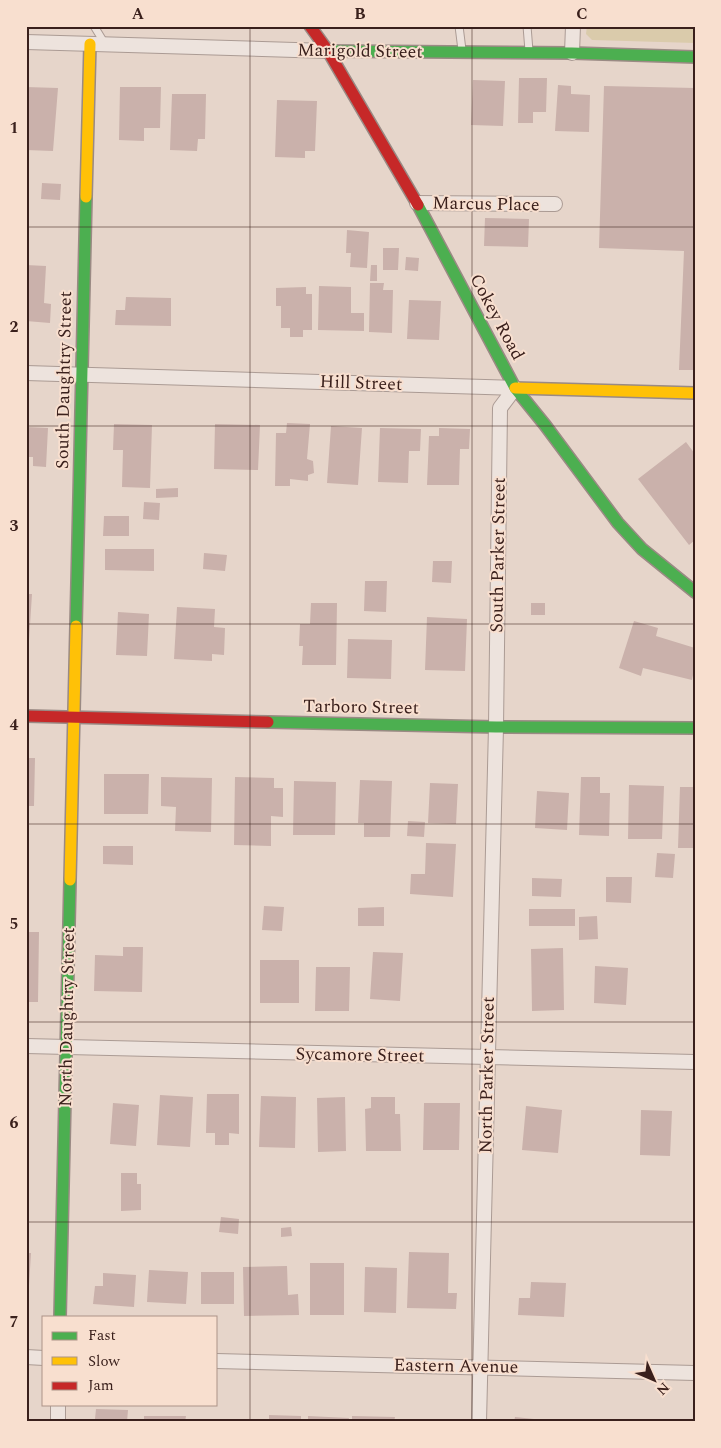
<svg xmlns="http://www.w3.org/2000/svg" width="721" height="1448" font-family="Spectral,serif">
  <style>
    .green { fill: #dacbab }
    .building { fill: #cab1ab }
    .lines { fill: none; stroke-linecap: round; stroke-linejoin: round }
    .lane-casing { stroke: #ab9b94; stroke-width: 9 }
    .street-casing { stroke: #ab9b94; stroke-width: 16 }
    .fast-casing { stroke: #9a8a84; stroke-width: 14 }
    .slow-casing { stroke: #9a8a84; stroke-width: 14 }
    .jam-casing { stroke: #9a8a84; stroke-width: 14 }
    .lane { stroke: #ede3dd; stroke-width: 7 }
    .street { stroke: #ede3dd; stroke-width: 14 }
    .fast { stroke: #4caf50; stroke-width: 11 }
    .slow { stroke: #ffc107; stroke-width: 11 }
    .jam { stroke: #c62828; stroke-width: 11 }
    .grid { fill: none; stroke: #3a201c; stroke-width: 1; stroke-opacity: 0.55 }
    .labels { text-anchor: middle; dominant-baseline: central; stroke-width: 4; stroke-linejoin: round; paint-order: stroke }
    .street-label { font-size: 18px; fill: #3a201c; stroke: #f8dfcf }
    .neatline { fill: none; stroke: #3a201c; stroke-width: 2 }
    .grid-label { font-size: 16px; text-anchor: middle; font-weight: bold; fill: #3a201c }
  </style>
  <rect width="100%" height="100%" fill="#e6d5ca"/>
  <path class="green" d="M587,26H695V43L592,40L586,34Z"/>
  <path class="building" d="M519,78H547L546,112H533V123H518Z
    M473,80L505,81L503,126L471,125Z
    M558,85L571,86V94L590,95L589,132L555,131Z
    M604,86L695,88V370H679L684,251L599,248Z
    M26,87L58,88L53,151L26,150Z
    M120,87H161L160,128H144V141L119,140Z
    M172,94H206L205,139H198L197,151L170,150Z
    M277,100L317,101L315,151H305V158L275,157Z
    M42,183L61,184L60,200L41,199Z
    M485,218L529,219L528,247L484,246Z
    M347,230L369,232L367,268L350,267L351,253H346Z
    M383,248H399L398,270H383Z
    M406,257L419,258L418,271L405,270Z
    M26,265L46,266L44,303L51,304L50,323L26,321Z
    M371,265H377V281H370Z
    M370,283H384L383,290H393L392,333L369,332Z
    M319,286L351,287V313H364V331L318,330Z
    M306,287V294H312V330H303V337H290V328H281V306H276V288Z
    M126,297L171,298V326L115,325L116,310H125Z
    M409,300L441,301L439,340L407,339Z
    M287,423L310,424L307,459L313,461L314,473L308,475V481L290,479V486H275L276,433H286Z
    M114,424L152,425L150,488L122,487L123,450H113Z
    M215,424L260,425L258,470L214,469Z
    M331,426L362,428L358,485L327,483Z
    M26,427L48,428L46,467L33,466V457H26Z
    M380,428L421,429L420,451H409L408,483L378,482Z
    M439,428L470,429L469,449H460L459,485H427L429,436H439Z
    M686,442L695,454V540L689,545L638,479Z
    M178,488V497L156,498V489Z
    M144,502L160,503L159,520L143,519Z
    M104,516H129V536H103Z
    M105,549H154V571L105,570Z
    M204,553L227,555L225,571L203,569Z
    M433,561H452L451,583L432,582Z
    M365,581H387L386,612L364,611Z
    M26,594H32L28,656H26Z
    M311,603H337L336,665H302L303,646H299L300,624H310Z
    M531,603H545V615H531Z
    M177,607L215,609L214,627L225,628L224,655L212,654V661L174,659Z
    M118,612L149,614L147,656L116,655Z
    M427,617L467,619L465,671L425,670Z
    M634,621L658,628L656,636L695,648V675H693L692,680L643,668L641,676L619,668Z
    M348,639L392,640L391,679L347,678Z
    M26,758H35L34,806H26Z
    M104,774H149L148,814H104Z
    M161,777L212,778L211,832L175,831L176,807L161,806Z
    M235,777L274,778V788H283V817L271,816V846L234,845Z
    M581,777H600V793H610L609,836L579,835Z
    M360,780L392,781L390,837H364V823H358Z
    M294,781L336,782L335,835H293Z
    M430,783L458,784L456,824L428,823Z
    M629,785L664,786L662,839H628Z
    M680,787H695V848H678Z
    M537,791L569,793L567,830L535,828Z
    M408,821L425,822L424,837L407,836Z
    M426,843L456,844L453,897L410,894L411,874H425Z
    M103,846H133V865L103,864Z
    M657,853L675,854L673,878L655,877Z
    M606,877H632L631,903L606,902Z
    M532,878L562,879L561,897L532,896Z
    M264,906L284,907L282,931L262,930Z
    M384,907V926H358V908Z
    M529,909H575V926H529Z
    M597,916L598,939L579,940V917Z
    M26,932H39L38,1002H26Z
    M123,947H143L142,992L94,991L95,955L123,956Z
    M563,948L564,1010L532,1011L531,949Z
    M373,952L403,953L400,1001L370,999Z
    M260,960H299V1003H260Z
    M595,966L628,968L626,1005L594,1003Z
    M316,967H350L349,1011H315Z
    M207,1094H239V1134L229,1133V1145H215V1133H206Z
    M160,1095L193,1097L190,1147L157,1145Z
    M261,1096L296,1097L295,1148L259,1147Z
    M345,1097L346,1151L318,1152L317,1098Z
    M371,1097H395V1114H400L401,1151H366L365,1109L371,1108Z
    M113,1103L139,1105L136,1146L110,1144Z
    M424,1103H460L459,1150H423Z
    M526,1106L562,1110L558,1153L522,1150Z
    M641,1110L672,1111L670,1156L640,1155Z
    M121,1173H137V1184H141V1210L121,1211Z
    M221,1217L239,1219L238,1234L219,1232Z
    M291,1227L292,1236L281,1237V1228Z
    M409,1252L449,1253L448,1293H457L456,1309L407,1308Z
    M26,1253H31L28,1302H26Z
    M310,1263H344V1315H310Z
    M287,1266L288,1295L298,1294L299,1315L244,1316L243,1267Z
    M365,1267L397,1268L396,1313L364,1312Z
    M149,1270L188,1272L186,1304L147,1302Z
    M201,1272H234V1304H201Z
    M103,1273L136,1275L134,1307L93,1304L95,1286H103Z
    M531,1282L566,1283L564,1317L518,1315L519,1298H530Z
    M96,1409L128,1410L127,1422H88V1419H95Z
    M269,1415L301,1416V1422H269Z
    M144,1416H186L185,1422H144Z
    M308,1416L349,1418L348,1422H308Z
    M352,1416L395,1417L394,1422H352Z
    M515,1417L534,1419V1422H514Z"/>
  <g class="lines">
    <g class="lane-casing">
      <path id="lane" d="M94,26L105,44
        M459,26L462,50
        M527,26L529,51"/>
    </g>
    <g class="street-casing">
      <path id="street" d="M26,42L328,51
        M572,53L573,26
        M417,203L555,204
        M26,373L515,388
        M26,1046L695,1062
        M26,1357L44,1358
        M216,1361L695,1373
        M58,1422V1404
        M479,1422L496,727L500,408L515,388"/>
    </g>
    <g class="fast-casing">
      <path id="fast" d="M328,51L572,53L695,57
        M418,205L515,388L545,425L618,523L642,549L695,592
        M76,626L86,197
        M268,722L496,727L695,728
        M60,1317L70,880"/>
    </g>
    <g class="slow-casing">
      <path id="slow" d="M86,197L90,44
        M515,388L695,393
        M70,880L76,626"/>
    </g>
    <g class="jam-casing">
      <path id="jam" d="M310,26L328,51L418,205
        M26,716L268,722"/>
    </g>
    <use href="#lane" class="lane"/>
    <use href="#street" class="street"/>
    <use href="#fast" class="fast"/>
    <use href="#slow" class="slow"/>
    <use href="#jam" class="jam"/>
  </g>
  <path class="grid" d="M250,26V1422M472,26V1422M26,227H695M26,426H695M26,624H695M26,824H695M26,1022H695M26,1222H695"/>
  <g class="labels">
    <g class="street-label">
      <text transform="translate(360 51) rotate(1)">Marigold Street</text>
      <text transform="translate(486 204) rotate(1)">Marcus Place</text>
      <text transform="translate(497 317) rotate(62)">Cokey Road</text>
      <text transform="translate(64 380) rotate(-89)">South Daughtry Street</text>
      <text transform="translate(361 383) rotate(2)">Hill Street</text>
      <text transform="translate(498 555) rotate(-89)">South Parker Street</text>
      <text transform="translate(361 707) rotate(1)">Tarboro Street</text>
      <text transform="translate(67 1017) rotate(-89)">North Daughtry Street</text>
      <text transform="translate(360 1055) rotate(1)">Sycamore Street</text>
      <text transform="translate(487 1075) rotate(-89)">North Parker Street</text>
      <text transform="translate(456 1366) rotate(1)">Eastern Avenue</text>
    </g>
  </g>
  <rect width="721" height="1448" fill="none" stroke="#f8dfcf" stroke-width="55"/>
  <rect x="42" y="1316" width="175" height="90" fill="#f8dfcf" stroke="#ac9387"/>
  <rect x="52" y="1332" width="25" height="8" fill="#4caf50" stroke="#ac9387"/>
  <text x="88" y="1340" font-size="15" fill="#3a201c">Fast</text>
  <rect x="52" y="1357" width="25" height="8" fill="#ffc107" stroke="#ac9387"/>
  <text x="88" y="1366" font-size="15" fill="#3a201c">Slow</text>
  <rect x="52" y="1382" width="25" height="8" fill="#c62828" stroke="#ac9387"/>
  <text x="88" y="1390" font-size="15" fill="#3a201c">Jam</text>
  <g transform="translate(654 1380) rotate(135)" stroke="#f8dfcf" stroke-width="4" paint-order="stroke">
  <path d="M0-4L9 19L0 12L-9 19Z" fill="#3a201c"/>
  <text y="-8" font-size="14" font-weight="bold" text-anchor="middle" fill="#3a201c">N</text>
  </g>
  <rect x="28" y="28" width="666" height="1392" class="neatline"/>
  <g class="grid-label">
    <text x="138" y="19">A</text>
    <text x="360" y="19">B</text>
    <text x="582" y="19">C</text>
    <text x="14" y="133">1</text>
    <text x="14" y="332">2</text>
    <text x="14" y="531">3</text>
    <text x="14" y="730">4</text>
    <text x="14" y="929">5</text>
    <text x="14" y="1128">6</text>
    <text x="14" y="1327">7</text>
  </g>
</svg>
